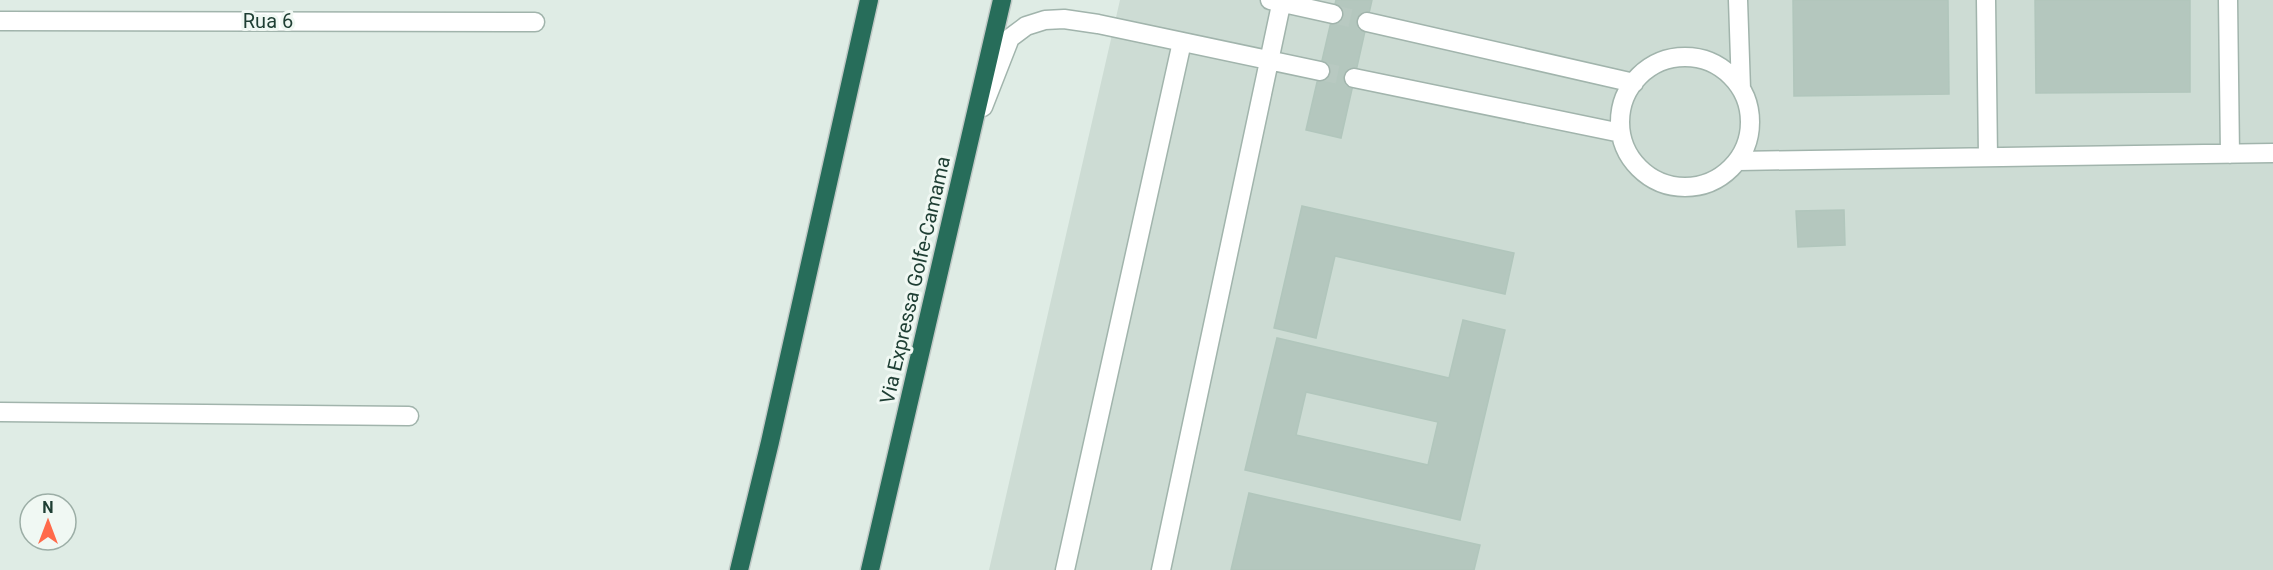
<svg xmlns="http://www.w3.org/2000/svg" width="2273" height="570" font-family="Roboto,sans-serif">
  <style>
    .built { fill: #cddcd4 }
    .building { fill: #b4c7be; stroke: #b1c6bc; stroke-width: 1.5; fill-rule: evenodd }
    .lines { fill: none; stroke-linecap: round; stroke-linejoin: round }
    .minor-tunnel { stroke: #b8c9c1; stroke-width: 18; stroke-dasharray: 18 9; stroke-linecap: butt }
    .minor-casing { stroke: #a1b4ac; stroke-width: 21 }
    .highway-casing { stroke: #c0c9c6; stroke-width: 21 }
    .minor { stroke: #fff; stroke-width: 18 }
    .highway { stroke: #276d5a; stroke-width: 18 }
    .labels { text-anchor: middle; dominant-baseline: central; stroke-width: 6; stroke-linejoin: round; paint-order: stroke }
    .street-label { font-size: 20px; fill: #1e3e33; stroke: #f0f8f3 }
  </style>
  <rect width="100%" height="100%" fill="#dfece5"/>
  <path class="built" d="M1120,0H2273V570H989Z"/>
  <path class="building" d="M1336,0H1372L1341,138L1306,130Z
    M1793,0H1948L1949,94L1794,96Z
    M2035,0H2190V92L2036,93Z
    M1302,206L1514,253L1505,294L1335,256L1316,338L1274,328Z
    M1844,210L1845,245L1798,247L1796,211Z
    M1463,320L1505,330L1460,520L1245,470L1277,338L1449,378ZM1306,392L1438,422L1428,465L1296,435Z
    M1249,493L1480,545L1474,570H1231Z"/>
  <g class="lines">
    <path class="minor-tunnel" d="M1333,14L1367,22
      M1320,71L1354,78"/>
    <g class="minor-casing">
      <path id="minor" d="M1270,0L1333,14
        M1738,0L1741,89
        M1986,0L1988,157
        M2228,0L2230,154
        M0,21L535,22
        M1367,22L1634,83
        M1620 122a65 65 0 1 1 130 0a65 65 0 1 1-130 0Z
        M1354,78L1621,133
        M983,107L1010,38L1026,26L1045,20L1064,19L1098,24L1320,71
        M1738,161L2273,153
        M0,412L409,416
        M1065,570L1182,42
        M1161,570L1282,0"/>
    </g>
    <g class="highway-casing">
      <path id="highway" d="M739,570L770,442L869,0
        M870,570L1002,0"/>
    </g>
    <use href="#minor" class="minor"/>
    <use href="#highway" class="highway"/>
  </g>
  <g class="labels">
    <g class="street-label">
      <text x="268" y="21">Rua 6</text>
      <text transform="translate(915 280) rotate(-77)">Via Expressa Golfe-Camama</text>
    </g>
  </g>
  <g transform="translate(48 522)"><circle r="28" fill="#f0f8f3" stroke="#9caea6" stroke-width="1.5"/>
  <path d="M0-4.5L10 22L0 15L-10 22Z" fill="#ff6a4a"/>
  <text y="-9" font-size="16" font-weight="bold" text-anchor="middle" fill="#1e3e33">N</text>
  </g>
</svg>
